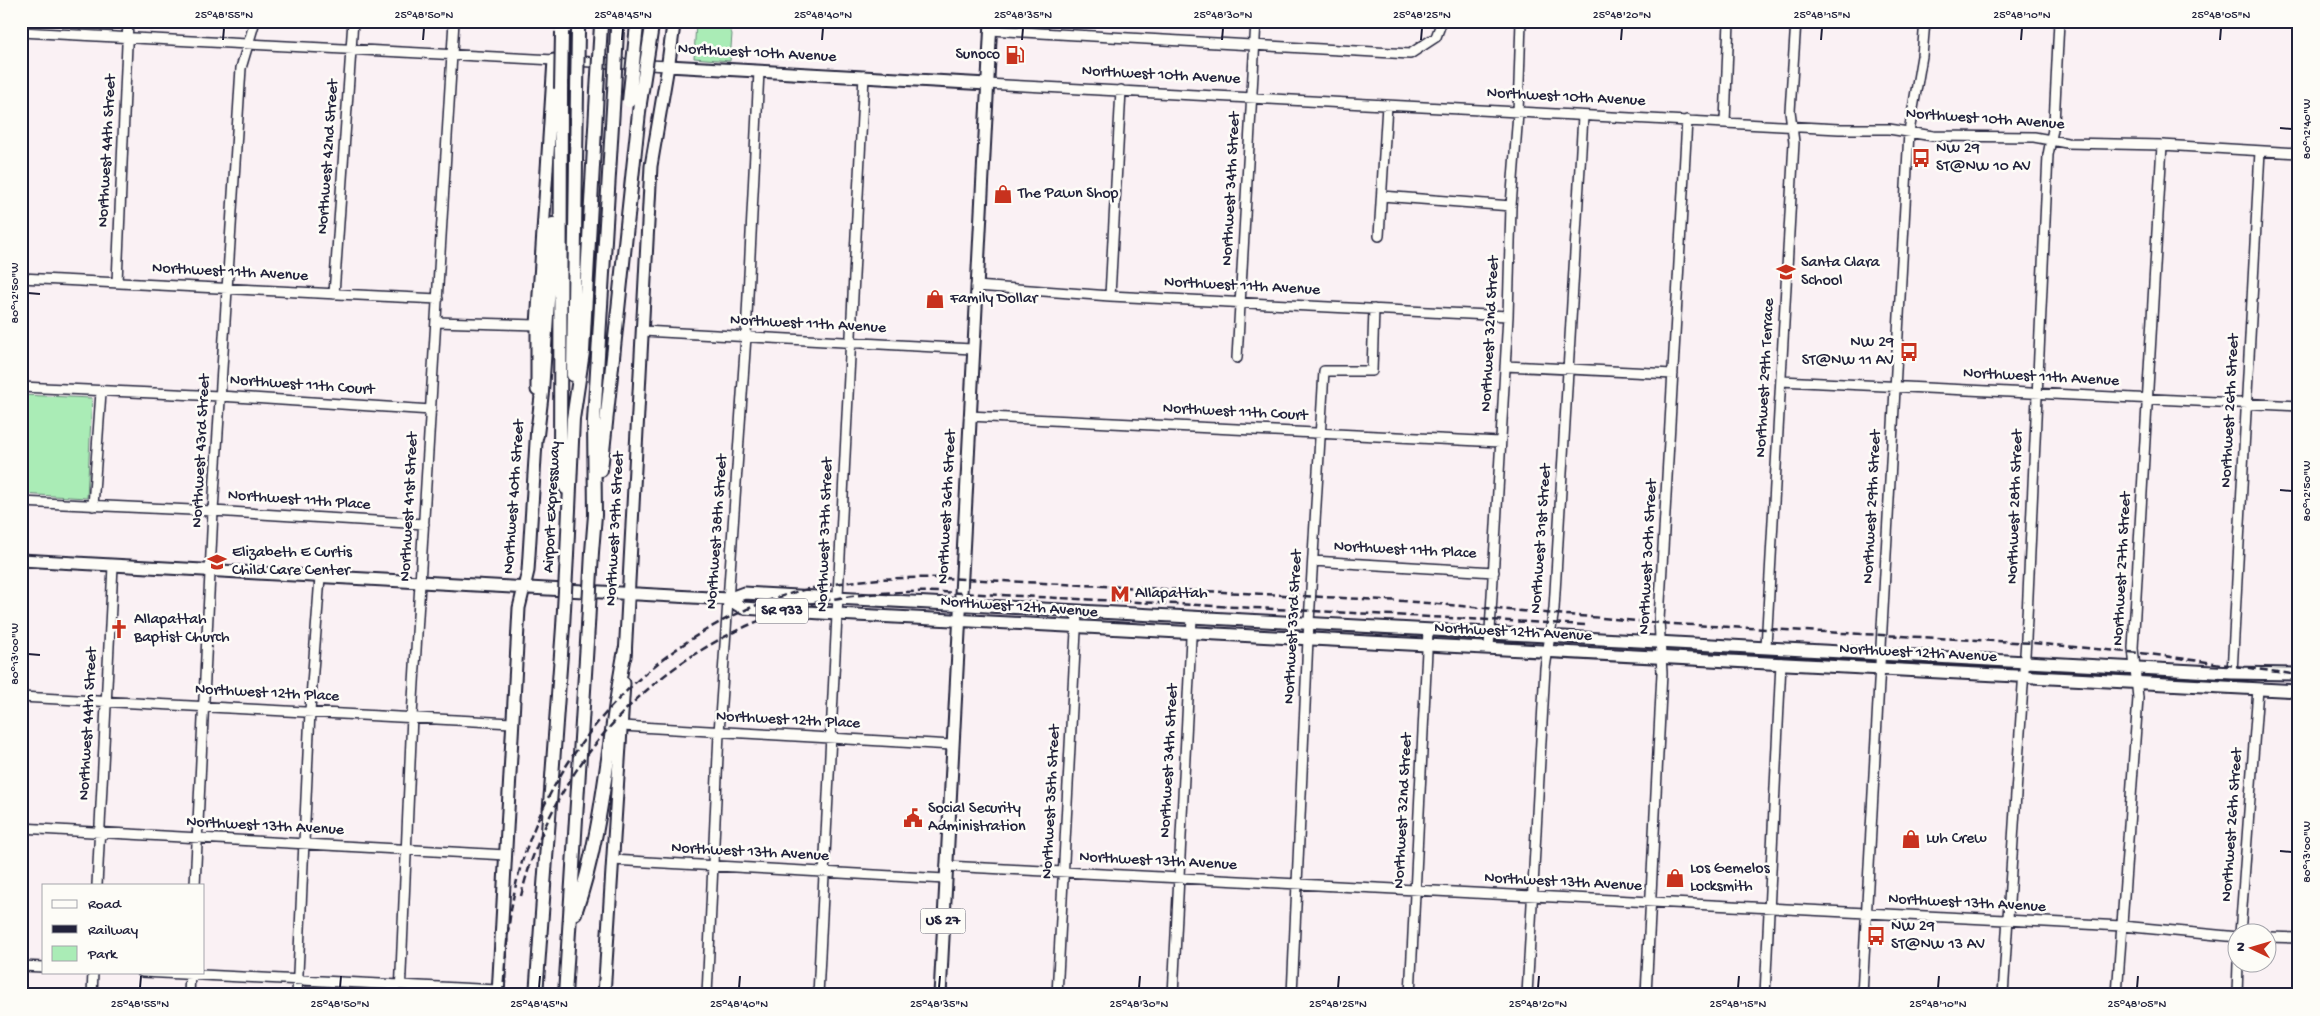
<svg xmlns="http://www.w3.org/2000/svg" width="2320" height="1016" font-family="'Gochi Hand',sans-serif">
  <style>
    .green { fill: #aaecb6; stroke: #668778 }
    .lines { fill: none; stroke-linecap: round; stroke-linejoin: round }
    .minor-casing { stroke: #22223b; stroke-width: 12 }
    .major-casing { stroke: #22223b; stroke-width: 15 }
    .highway-casing { stroke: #22223b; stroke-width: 16 }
    .minor { stroke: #fdfcf7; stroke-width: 9 }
    .major { stroke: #fdfcf7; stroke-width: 11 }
    .highway { stroke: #fdfcf7; stroke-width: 12 }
    .rail { stroke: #22223b; stroke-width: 2.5; stroke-dasharray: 8 4; stroke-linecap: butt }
    .highway-bridge-casing { stroke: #22223b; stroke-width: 16; stroke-linecap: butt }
    .highway-bridge { stroke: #fdfcf7; stroke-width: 12 }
    .ticks { fill: none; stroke: #22223b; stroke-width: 2 }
    .labels { text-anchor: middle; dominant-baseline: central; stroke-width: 5; stroke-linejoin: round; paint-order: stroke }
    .shield { fill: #fdfcf7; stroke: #646373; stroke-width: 1 }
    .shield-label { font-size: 15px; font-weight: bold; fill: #22223b }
    .street-label { font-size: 16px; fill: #22223b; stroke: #fdfcf7 }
    .poi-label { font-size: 16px; fill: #22223b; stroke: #fdfcf7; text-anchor: start }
    .neatline { fill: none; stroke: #22223b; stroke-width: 2 }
    .ticks-label { font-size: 12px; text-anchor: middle; fill: #22223b }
  </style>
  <rect width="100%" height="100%" fill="#faf1f4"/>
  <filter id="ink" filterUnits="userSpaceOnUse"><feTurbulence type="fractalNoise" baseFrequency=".02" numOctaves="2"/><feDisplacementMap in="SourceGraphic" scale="10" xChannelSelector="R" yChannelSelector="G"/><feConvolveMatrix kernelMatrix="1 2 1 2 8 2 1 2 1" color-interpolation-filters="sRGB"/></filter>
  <g filter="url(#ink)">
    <path class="green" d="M696,21H726L732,34L730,61L694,58Z
      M21,395L92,398L87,498L21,494Z"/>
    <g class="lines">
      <g class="minor-casing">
        <path id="minor" d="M990,30L1410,54L1436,37L1442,21
          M21,32L668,66
          M987,84L1839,129H1889L1933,136L2034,137L2067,143L2162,145L2299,153
          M1725,122L1729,21
          M1382,196L1511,206
          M1379,236L1387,105
          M21,278L438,299
          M117,282L128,21
          M976,286L1110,296L1508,316
          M334,294L353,21
          M1110,296L1121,90
          M436,322L537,325
          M643,331L972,349
          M1237,358L1256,21
          M1505,366L1673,374
          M1781,381L2299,406
          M21,387L220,396L431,410
          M969,416L1500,442
          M21,502L213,511L424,524
          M93,506L101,392
          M1313,561L1494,572
          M1766,647L1794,142L1790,111L1796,21
          M1489,648L1508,316L1511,206L1518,113L1521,21
          M2232,673L2260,151
          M21,697L512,723
          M622,726L952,745
          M21,828L506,855
          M612,860L945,879
          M946,866L2122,926L2238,937
          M97,885L113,566
          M195,885L213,511L241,68L255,21
          M2240,934L2258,689
          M2268,937L2299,938
          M21,966L44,967
          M142,972L498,990
          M92,995L93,972
          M189,995L190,972
          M297,995L310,711L320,577
          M400,995L412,716L454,21
          M707,995L719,733L746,336L759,71
          M818,995L864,76
          M1057,995L1077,612
          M1173,995L1192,618
          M1292,995L1308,639L1324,371H1372L1374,309
          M1410,995L1428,630
          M1527,995L1545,668L1554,609L1583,116
          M1646,995L1662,673L1659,620L1687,120
          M1765,995L1781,663
          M1862,995L1909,132L1922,56L1925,21
          M2003,995L2026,639L2048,155L2054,124L2059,21
          M2117,995L2138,698L2133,648L2162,145
          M2237,995L2238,964"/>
      </g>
      <g class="major-casing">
        <path id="major" d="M537,390V325L554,60
          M21,560L728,599L744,593L2232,673L2299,674
          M728,599L743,608L837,614L2299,691
          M625,657L651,166L668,66L987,84
          M498,995L519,608L528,571L537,426
          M604,995L624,683
          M940,995L991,21"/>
      </g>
      <g class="highway-casing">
        <path id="highway" d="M578,32V21
          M668,66L674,21
          M561,89L560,465L566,488
          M573,375L577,90
          M537,435L542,392L553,224
          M601,470L640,103
          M592,552L595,515L594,421L614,92
          M567,555L573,419L583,352L597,91
          M575,913C604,832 608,735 625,650
          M536,995L563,627
          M565,995L588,626"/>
      </g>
      <use href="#minor" class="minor"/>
      <use href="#major" class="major"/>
      <use href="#highway" class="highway"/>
      <path class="rail" d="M521,896C556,753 669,640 810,604C854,593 898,591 942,592L1587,625
        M503,995C506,947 509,899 525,853C567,726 676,620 808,589C853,579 898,577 943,578L1403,601L1673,624L2033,643L2150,654L2299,675"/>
      <g class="highway-bridge-casing">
        <path id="highway-bridge" d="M561,89L562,32
          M577,90L578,32
          M597,91L601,25
          M614,92L617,29
          M629,101L637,25
          M640,103L652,26
          M588,626L592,552
          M563,627L567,555"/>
      </g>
      <use href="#highway-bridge" class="highway-bridge"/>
    </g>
  </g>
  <path class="ticks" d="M223,40L224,28M423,40L424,28M622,40L623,28M822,40L823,28M1022,40L1023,28M1222,40L1223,28M1421,40L1422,28M1621,40L1622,28M1821,40L1822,28M2021,40L2022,28M2220,40L2221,28M2280,128L2292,129M28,293L40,294M2280,490L2292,491M28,654L40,655M2280,851L2292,852M140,988L141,976M340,988L341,976M539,988L540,976M739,988L740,976M939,988L940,976M1139,988L1140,976M1338,988L1339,976M1538,988L1539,976M1738,988L1739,976M1938,988L1939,976M2137,988L2138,976"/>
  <defs>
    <g id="fuel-bare" transform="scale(1.5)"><path d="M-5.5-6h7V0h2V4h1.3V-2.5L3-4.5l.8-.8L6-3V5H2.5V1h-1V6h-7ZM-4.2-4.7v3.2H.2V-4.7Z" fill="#c8321e" stroke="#fdfcf7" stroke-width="2.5" paint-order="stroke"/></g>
    <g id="bus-bare" transform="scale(1.5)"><path d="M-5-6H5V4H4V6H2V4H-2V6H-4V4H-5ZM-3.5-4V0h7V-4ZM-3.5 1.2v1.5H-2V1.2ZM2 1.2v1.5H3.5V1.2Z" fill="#c8321e" stroke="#fdfcf7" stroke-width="2.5" paint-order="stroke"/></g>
    <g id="shop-bare" transform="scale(1.5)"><path d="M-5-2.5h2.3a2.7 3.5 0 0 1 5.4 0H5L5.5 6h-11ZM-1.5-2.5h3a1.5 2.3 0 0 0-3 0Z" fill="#c8321e" stroke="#fdfcf7" stroke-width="2.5" paint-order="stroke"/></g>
    <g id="school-bare" transform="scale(1.5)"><path d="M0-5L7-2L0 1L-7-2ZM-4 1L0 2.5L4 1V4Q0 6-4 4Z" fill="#c8321e" stroke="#fdfcf7" stroke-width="2.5" paint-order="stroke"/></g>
    <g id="metro-bare" transform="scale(1.5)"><path d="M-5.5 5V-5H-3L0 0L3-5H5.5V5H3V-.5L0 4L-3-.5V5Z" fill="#c8321e" stroke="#fdfcf7" stroke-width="2.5" paint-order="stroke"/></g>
    <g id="church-bare" transform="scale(1.5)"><path d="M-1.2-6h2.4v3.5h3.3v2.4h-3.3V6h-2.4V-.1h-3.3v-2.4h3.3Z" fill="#c8321e" stroke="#fdfcf7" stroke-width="2.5" paint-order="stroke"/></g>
    <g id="civic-bare" transform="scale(1.5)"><path d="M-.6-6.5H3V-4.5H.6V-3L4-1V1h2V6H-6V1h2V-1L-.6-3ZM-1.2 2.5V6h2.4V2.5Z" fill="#c8321e" stroke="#fdfcf7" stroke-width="2.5" paint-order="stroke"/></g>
  </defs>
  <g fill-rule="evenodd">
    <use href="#fuel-bare" x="1015" y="55"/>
    <use href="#bus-bare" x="1921" y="158"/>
    <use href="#shop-bare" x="1003" y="194"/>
    <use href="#school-bare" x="1786" y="272"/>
    <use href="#shop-bare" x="935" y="299"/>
    <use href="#bus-bare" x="1909" y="352"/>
    <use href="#school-bare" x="217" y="562"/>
    <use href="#metro-bare" x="1120" y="594"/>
    <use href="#church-bare" x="119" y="629"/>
    <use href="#civic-bare" x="913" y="818"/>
    <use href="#shop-bare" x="1911" y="839"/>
    <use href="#shop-bare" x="1675" y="878"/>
    <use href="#bus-bare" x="1876" y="936"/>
  </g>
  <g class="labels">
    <g class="shield">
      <rect x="756" y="598.5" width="52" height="25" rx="4"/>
      <rect x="920.5" y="908.5" width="45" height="25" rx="4"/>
    </g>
    <g class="shield-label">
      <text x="782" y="611">SR 933</text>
      <text x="943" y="921">US 27</text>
    </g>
    <g class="street-label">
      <text transform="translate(757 54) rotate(3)">Northwest 10th Avenue</text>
      <text transform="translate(1161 76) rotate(3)">Northwest 10th Avenue</text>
      <text transform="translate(1566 98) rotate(3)">Northwest 10th Avenue</text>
      <text transform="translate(1985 120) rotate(4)">Northwest 10th Avenue</text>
      <text transform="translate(108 151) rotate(-87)">Northwest 44th Street</text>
      <text transform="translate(329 157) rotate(-86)">Northwest 42nd Street</text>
      <text transform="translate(1232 189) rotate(-87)">Northwest 34th Street</text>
      <text transform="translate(230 273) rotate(3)">Northwest 11th Avenue</text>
      <text transform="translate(1242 287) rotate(3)">Northwest 11th Avenue</text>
      <text transform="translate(808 325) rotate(3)">Northwest 11th Avenue</text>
      <text transform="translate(1491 334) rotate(-87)">Northwest 32nd Street</text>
      <text transform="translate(1766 378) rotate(-87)">Northwest 29th Terrace</text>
      <text transform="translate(2041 378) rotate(3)">Northwest 11th Avenue</text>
      <text transform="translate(302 386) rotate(4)">Northwest 11th Court</text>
      <text transform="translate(2231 411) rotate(-87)">Northwest 26th Street</text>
      <text transform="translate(1235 413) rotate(3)">Northwest 11th Court</text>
      <text transform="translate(202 451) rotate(-87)">Northwest 43rd Street</text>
      <text transform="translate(515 497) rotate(-86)">Northwest 40th Street</text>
      <text transform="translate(299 501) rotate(4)">Northwest 11th Place</text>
      <text transform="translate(410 507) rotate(-87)">Northwest 41st Street</text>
      <text transform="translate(553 507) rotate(-87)">Airport Expressway</text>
      <text transform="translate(948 507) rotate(-87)">Northwest 36th Street</text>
      <text transform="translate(1873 507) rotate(-87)">Northwest 29th Street</text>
      <text transform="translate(2016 507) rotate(-88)">Northwest 28th Street</text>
      <text transform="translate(616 529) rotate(-87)">Northwest 39th Street</text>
      <text transform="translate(718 532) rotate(-86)">Northwest 38th Street</text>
      <text transform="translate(826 535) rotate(-88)">Northwest 37th Street</text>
      <text transform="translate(1542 539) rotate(-86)">Northwest 31st Street</text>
      <text transform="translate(1405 551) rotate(3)">Northwest 11th Place</text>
      <text transform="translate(1649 557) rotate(-87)">Northwest 30th Street</text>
      <text transform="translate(2123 569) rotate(-87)">Northwest 27th Street</text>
      <text transform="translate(1019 608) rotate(4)">Northwest 12th Avenue</text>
      <text transform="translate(1294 627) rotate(-87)">Northwest 33rd Street</text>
      <text transform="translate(1513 633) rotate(3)">Northwest 12th Avenue</text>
      <text transform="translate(1918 654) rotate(3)">Northwest 12th Avenue</text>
      <text transform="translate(267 694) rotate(3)">Northwest 12th Place</text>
      <text transform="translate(788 721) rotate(3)">Northwest 12th Place</text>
      <text transform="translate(89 724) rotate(-87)">Northwest 44th Street</text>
      <text transform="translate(1170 761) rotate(-87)">Northwest 34th Street</text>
      <text transform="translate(1052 802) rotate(-87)">Northwest 35th Street</text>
      <text transform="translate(1404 811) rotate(-87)">Northwest 32nd Street</text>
      <text transform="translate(2233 825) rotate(-86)">Northwest 26th Street</text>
      <text transform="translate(265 827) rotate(3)">Northwest 13th Avenue</text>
      <text transform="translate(750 853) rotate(3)">Northwest 13th Avenue</text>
      <text transform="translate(1158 862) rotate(3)">Northwest 13th Avenue</text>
      <text transform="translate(1563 883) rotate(3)">Northwest 13th Avenue</text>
      <text transform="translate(1967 904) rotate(3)">Northwest 13th Avenue</text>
    </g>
    <g class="poi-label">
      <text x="1000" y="55" text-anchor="end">Sunoco</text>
      <text x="1936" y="149">NW 29<tspan x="1936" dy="18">ST@NW 10 AV</tspan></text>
      <text x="1018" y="194">The Pawn Shop</text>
      <text x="1801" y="263">Santa Clara<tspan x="1801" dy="18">School</tspan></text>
      <text x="950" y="299">Family Dollar</text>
      <text x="1894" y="343" text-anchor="end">NW 29<tspan x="1894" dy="18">ST@NW 11 AV</tspan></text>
      <text x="232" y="553">Elizabeth E Curtis<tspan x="232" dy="18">Child Care Center</tspan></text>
      <text x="1135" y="594">Allapattah</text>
      <text x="134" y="620">Allapattah<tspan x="134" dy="18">Baptist Church</tspan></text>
      <text x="928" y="809">Social Security<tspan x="928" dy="18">Administration</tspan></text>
      <text x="1926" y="839">Luh Crew</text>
      <text x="1690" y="869">Los Gemelos<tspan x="1690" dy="18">Locksmith</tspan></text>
      <text x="1891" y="927">NW 29<tspan x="1891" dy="18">ST@NW 13 AV</tspan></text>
    </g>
  </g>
  <rect width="2320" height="1016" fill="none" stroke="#fdfcf7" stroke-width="55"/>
  <rect x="42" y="884" width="162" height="90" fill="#fdfcf7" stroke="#a5a5ac"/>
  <rect x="52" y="900" width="25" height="8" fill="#fdfcf7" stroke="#a5a5ac"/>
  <text x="88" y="908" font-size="15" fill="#22223b">Road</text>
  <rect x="52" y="925" width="25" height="8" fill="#22223b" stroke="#a5a5ac"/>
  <text x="88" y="934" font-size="15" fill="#22223b">Railway</text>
  <rect x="52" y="946" width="25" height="15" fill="#aaecb6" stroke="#a5a5ac"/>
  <text x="88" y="958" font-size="15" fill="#22223b">Park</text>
  <g transform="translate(2252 948) rotate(275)"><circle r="24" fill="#fdfcf7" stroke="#a5a5ac"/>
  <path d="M0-4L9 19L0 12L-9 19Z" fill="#c8321e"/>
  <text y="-8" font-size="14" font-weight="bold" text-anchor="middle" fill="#22223b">N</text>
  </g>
  <rect x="28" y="28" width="2264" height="960" class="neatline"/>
  <g class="ticks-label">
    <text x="224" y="18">25°48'55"N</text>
    <text x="424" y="18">25°48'50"N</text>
    <text x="623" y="18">25°48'45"N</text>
    <text x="823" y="18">25°48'40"N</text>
    <text x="1023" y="18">25°48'35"N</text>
    <text x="1223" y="18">25°48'30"N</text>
    <text x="1422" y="18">25°48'25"N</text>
    <text x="1622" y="18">25°48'20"N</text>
    <text x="1822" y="18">25°48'15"N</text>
    <text x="2022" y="18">25°48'10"N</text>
    <text x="2221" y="18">25°48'05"N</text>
    <text transform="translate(2306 129) rotate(-90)" y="4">80°12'40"W</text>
    <text transform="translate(14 293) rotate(-90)" y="4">80°12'50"W</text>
    <text transform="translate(2306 491) rotate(-90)" y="4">80°12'50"W</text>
    <text transform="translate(14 654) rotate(-90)" y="4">80°13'00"W</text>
    <text transform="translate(2306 852) rotate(-90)" y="4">80°13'00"W</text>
    <text x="140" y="1007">25°48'55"N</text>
    <text x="340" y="1007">25°48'50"N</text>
    <text x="539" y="1007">25°48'45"N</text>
    <text x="739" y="1007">25°48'40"N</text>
    <text x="939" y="1007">25°48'35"N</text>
    <text x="1139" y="1007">25°48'30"N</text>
    <text x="1338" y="1007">25°48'25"N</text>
    <text x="1538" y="1007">25°48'20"N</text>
    <text x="1738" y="1007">25°48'15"N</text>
    <text x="1938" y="1007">25°48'10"N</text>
    <text x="2137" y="1007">25°48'05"N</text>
  </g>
</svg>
